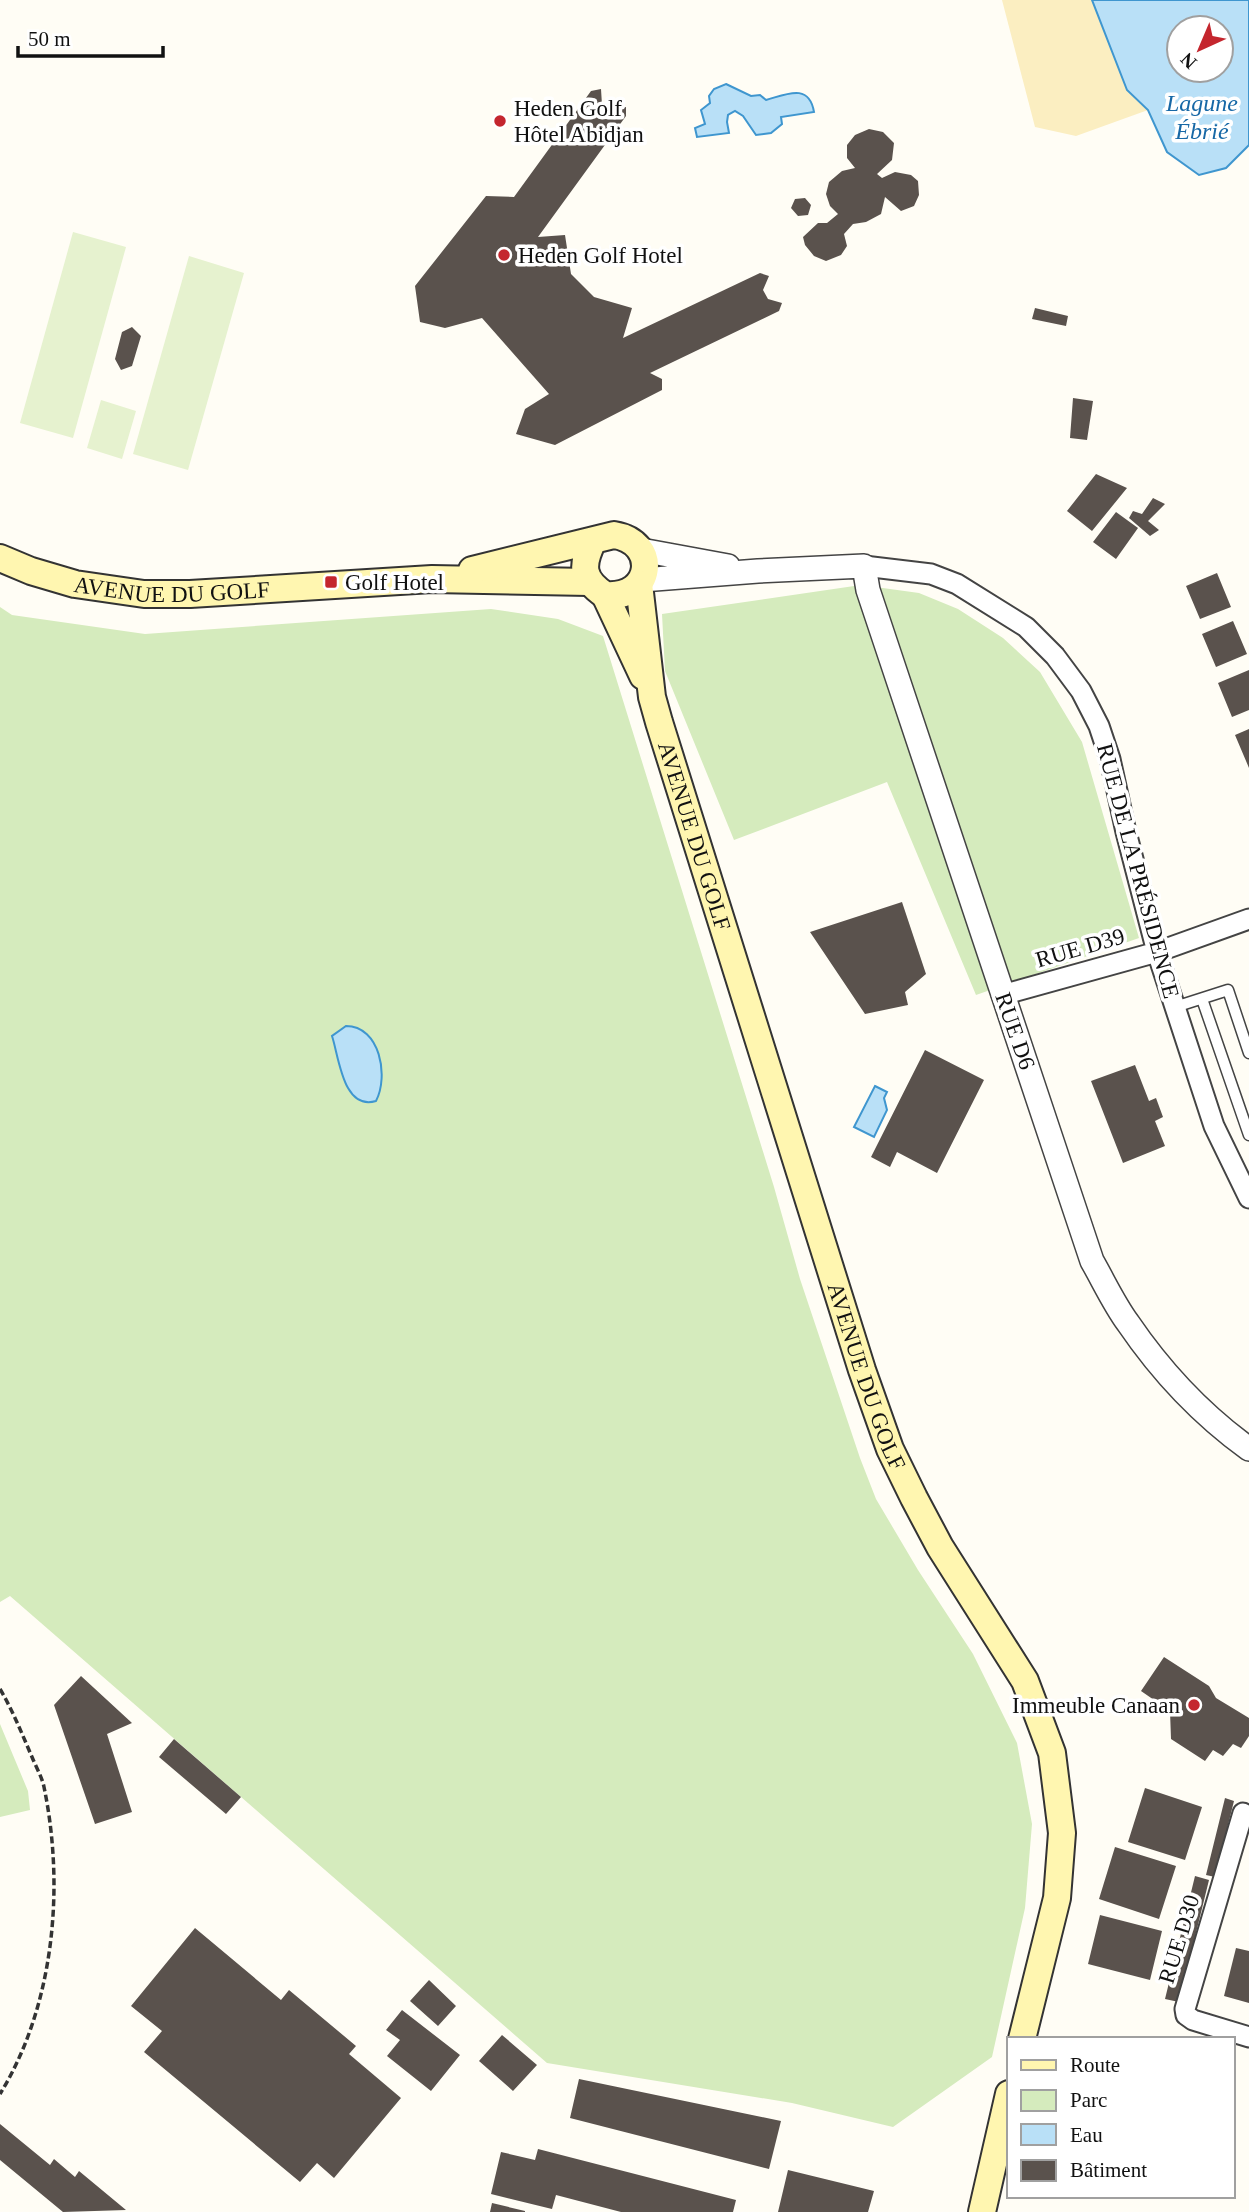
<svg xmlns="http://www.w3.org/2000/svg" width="1249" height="2212" font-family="'Times New Roman',serif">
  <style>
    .green { fill: #d5ebbd }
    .sand { fill: #fbeec1 }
    .pitch { fill: #e6f2cf }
    .water { fill: #b9e0f7; stroke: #3f96cf; stroke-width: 2; fill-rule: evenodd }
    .building { fill: #5a524d }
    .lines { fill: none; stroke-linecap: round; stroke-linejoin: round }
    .service-casing { stroke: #444; stroke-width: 13 }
    .minor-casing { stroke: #444; stroke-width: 23 }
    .tertiary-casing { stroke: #444; stroke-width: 26 }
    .secondary-casing { stroke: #333; stroke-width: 30 }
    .path { stroke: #333; stroke-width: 3.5; stroke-dasharray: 7 3.5; stroke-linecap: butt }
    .service { stroke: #fff; stroke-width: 10 }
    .minor { stroke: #fff; stroke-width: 19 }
    .tertiary { stroke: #fff; stroke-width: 23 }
    .secondary { stroke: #fff6b0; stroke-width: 26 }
    .poi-dot { fill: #c4262e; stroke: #fff; stroke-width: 2.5 }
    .labels { text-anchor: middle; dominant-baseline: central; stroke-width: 7; stroke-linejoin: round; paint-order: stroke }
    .poi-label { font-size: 23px; fill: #111; stroke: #fff; text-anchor: start }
    .street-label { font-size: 23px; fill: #111; stroke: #fff }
    .water-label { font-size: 24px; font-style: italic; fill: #1768a6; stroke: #fff }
  </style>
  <rect width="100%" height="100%" fill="#fffdf5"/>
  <path class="green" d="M861,585L919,593L958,609L1003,638L1040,672L1082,742L1139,938L976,995L887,782L734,840L665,671L662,614Z
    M0,607L12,615L145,634L491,609L558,619L603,636L774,1187L800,1279L860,1458L876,1499L918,1570L973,1654L1017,1743L1032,1824L1025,1908L992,2057L893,2127L792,2103L547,2063L10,1596L0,1602Z
    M0,1724L28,1791L30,1810L0,1817Z"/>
  <path class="sand" d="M1002,0H1092L1127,89L1148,110L1076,136L1035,127Z"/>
  <path class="pitch" d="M73,232L126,247L73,438L20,423Z
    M189,256L244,273L188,470L133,454Z
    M101,400L136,411L122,459L87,448Z"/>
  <path class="water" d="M1092,0H1249V145L1226,168L1199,175L1167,152L1148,110L1127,90ZM1221,28V70H1179V28Z
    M726,84L751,96L760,95L766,100C785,95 809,82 814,112L781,117L782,124L771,133L756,135L743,116L735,111L728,115L727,122L729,133L697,137L695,128L705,124L701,110L710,103L709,96L714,89Z
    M346,1026C380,1026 389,1076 376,1101C343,1111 339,1057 332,1036Z
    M875,1086L887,1092L884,1098L887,1110L874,1137L854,1127Z"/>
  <path class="building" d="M601,89L602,105L611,110L626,107V116L538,237L565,235L571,274L594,297L632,308L623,338L760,273L769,276L763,290L768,299L782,303L779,311L650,373L662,379V390L555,445L516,434L525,409L549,394L482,318L445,328L420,322L415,286L486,196L514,197L591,91Z
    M869,129L883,132L894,143L892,160L877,174L882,178L895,172L911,175L918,181L919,195L914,206L901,211L885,197L881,214L866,222L853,224L844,234L847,246L841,255L826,261L814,256L805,245L803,237L818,223H827L838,214L830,206L826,194L829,182L842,171L855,168L847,158V145L855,135Z
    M805,198L811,205L808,215L798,216L791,208L795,199Z
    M1035,308L1068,316L1066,326L1032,319Z
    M132,327L141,336L132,366L121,370L115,359L122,332Z
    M1073,398L1093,401L1087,440L1070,438Z
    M1096,474L1127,488L1092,531L1067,511Z
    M1153,498L1165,504L1148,521L1159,530L1150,536L1129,518L1133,511L1142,514Z
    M1116,512L1138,528L1116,559L1093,542Z
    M1217,573L1231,607L1200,619L1186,586Z
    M1233,621L1247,654L1216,667L1202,634Z
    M1249,670V710L1232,717L1218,683Z
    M1249,729V768L1235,735Z
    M902,902L926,974L905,992L908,1005L865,1014L810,932Z
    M925,1050L984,1080L937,1173L897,1152L890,1167L871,1157Z
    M1135,1065L1149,1101L1156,1098L1163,1117L1155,1121L1165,1146L1123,1163L1091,1081Z
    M1164,1657L1209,1686L1216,1698L1249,1718V1736L1241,1748L1233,1744L1223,1756L1213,1750L1205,1761L1171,1739L1170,1711L1141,1691Z
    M81,1676L132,1723L107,1734L132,1812L95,1824L54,1705Z
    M174,1739L241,1797L226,1814L159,1757Z
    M1145,1788L1202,1807L1185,1860L1128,1842Z
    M1225,1798L1234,1801L1215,1877L1206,1875Z
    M1115,1847L1176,1866L1159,1919L1099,1899Z
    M1195,1876L1209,1880L1179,2002L1165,1999Z
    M1100,1915L1162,1931L1150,1980L1088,1964Z
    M195,1928L281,2000L289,1990L356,2046L349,2054L401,2098L334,2178L317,2163L300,2182L144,2052L162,2031L131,2006Z
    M1236,1948L1249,1951V2003L1224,1996Z
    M429,1980L456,2006L438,2026L410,2001Z
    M402,2010L460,2055L431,2091L387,2056L400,2040L386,2030Z
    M502,2035L537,2065L513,2091L479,2061Z
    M579,2079L781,2121L769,2169L570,2118Z
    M0,2124L50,2165L54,2159L75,2177L79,2171L126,2210L63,2212L0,2160Z
    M538,2149L736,2200L733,2212H621L556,2195L552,2209L491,2194L501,2152L535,2160Z
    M788,2170L874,2191L868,2212H778Z
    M492,2203L525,2211V2212H490Z"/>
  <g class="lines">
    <g class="service-casing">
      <path id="service" d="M1202,999L1249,1135
        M1175,1007L1228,990L1249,1053"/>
    </g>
    <g class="minor-casing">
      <path id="minor" d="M864,566L931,574L957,584L1026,627L1055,656L1081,691L1099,726L1110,759L1126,832L1157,952L1214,1126L1249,1198
        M1002,995L1157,952L1249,919
        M1243,1813L1185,2009L1186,2015L1193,2020L1249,2037"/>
    </g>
    <g class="tertiary-casing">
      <path id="tertiary" d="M641,550L728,566
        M642,580L758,571L864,566L868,590L1092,1261C1104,1282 1114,1304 1128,1323C1160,1370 1202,1415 1249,1449"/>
    </g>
    <g class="secondary-casing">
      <g id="secondary">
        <path id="s1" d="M0,558L31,571L75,584L144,594H190L432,579L589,582"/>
        <path d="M472,570L614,535C659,542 654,599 605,595C581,579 581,565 593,541"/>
        <path id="s2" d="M639,584L652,697L659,722L862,1370L890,1449L914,1498L940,1547L1025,1681L1052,1753L1062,1833L1057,1898L1022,2039"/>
        <path d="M605,595L643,676"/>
        <path d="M982,2212L1009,2094"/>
      </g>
    </g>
    <path class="path" d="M0,1689C13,1711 22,1734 32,1757C36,1767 42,1777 44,1787C65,1888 54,2006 0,2094"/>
    <use href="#service" class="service"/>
    <use href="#minor" class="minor"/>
    <use href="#tertiary" class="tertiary"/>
    <use href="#secondary" class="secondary"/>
  </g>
  <g class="poi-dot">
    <circle cx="500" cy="121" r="7"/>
    <circle cx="504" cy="255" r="7"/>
    <rect x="324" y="575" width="14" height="14" rx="3.5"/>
    <circle cx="1194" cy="1705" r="7"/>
  </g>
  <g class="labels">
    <g class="poi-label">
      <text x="514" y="108">Heden Golf<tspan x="514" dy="26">Hôtel Abidjan</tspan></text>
      <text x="518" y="255">Heden Golf Hotel</text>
      <text x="345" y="582">Golf Hotel</text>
      <text x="1180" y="1705" text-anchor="end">Immeuble Canaan</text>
    </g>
    <g class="street-label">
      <text stroke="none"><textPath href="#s1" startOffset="177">AVENUE DU GOLF</textPath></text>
      <text stroke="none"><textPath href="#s2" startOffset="259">AVENUE DU GOLF</textPath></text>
      <text transform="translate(1138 871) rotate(75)">RUE DE LA PRÉSIDENCE</text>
      <text transform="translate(1080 948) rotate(-16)">RUE D39</text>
      <text transform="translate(1015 1031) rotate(71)">RUE D6</text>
      <text stroke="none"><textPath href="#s2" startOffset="826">AVENUE DU GOLF</textPath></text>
      <text transform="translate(1179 1939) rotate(-73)">RUE D30</text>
    </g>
    <g class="water-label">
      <text x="1202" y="103">Lagune<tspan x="1202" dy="28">Ébrié</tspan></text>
    </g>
  </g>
  <rect x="1007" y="2037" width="228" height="161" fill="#ffffff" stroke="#a0a0a0" stroke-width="2"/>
  <rect x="1021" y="2060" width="35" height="10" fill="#fff6b0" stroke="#a0a0a0" stroke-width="2"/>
  <text x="1070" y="2072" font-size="21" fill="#111111">Route</text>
  <rect x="1021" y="2090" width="35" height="21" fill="#d5ebbd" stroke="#a0a0a0" stroke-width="2"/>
  <text x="1070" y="2107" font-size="21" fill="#111111">Parc</text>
  <rect x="1021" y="2124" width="35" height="21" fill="#b9e0f7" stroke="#a0a0a0" stroke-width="2"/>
  <text x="1070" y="2142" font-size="21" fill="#111111">Eau</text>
  <rect x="1021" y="2160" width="35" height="21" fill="#5a524d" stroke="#a0a0a0" stroke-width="2"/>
  <text x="1070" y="2177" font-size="21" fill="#111111">Bâtiment</text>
  <g transform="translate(1200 49) rotate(224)"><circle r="33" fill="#ffffff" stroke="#a0a0a0" stroke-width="2"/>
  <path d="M0-5L12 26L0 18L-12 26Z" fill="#c4262e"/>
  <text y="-10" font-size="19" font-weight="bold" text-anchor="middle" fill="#111111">N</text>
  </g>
  <path d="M18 46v10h145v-10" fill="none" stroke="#111111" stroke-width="3.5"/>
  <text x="28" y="46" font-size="21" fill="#111111" stroke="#ffffff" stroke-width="5" paint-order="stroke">50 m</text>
</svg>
